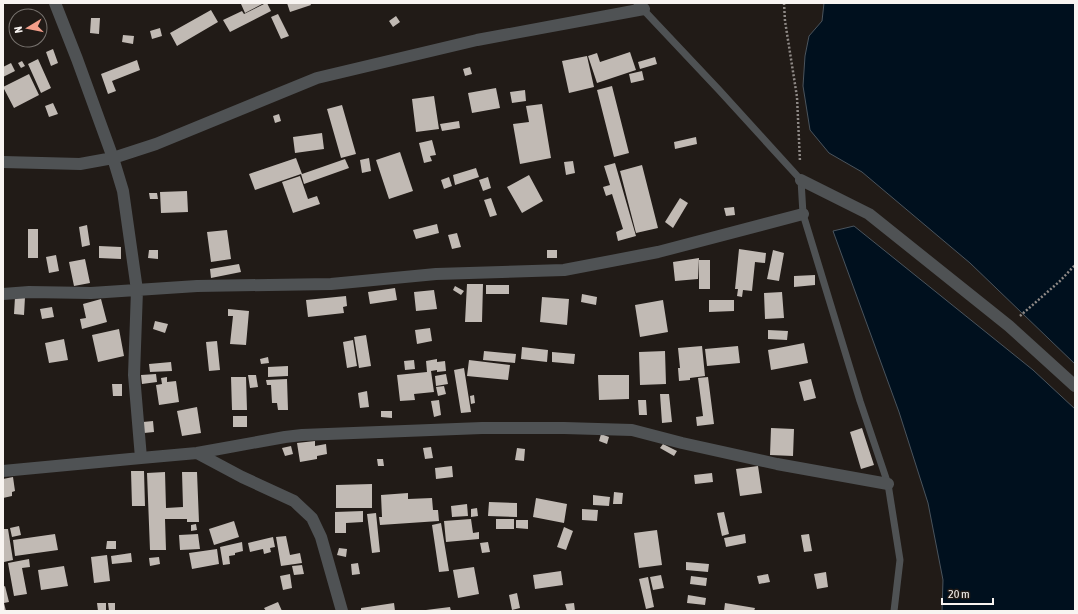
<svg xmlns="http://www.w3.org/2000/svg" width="1078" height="614" font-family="'Asap Condensed',sans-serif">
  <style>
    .water { fill: #00101e; stroke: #4a545d }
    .building { fill: #c1bab4 }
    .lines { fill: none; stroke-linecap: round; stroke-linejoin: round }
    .path { stroke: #8f8a87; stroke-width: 2.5; stroke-dasharray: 2 2; stroke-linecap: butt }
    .service { stroke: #4f5254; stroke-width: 7 }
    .minor { stroke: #4f5254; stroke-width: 12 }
  </style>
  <rect width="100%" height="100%" fill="#211b17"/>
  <path class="water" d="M824,3H1075V364L970,263L862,172L829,153L810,130L803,86L805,56L809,36L822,21Z
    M854,226L1033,370L1075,409V611H942L943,580L928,503L899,412L833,231Z"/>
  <path class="building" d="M243,3H264L245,13L241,4Z
    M266,3H267L271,11L230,32L223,20L242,11L244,14Z
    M287,3H310L311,5L290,12Z
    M211,10L218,22L177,46L170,33Z
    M278,14L289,36L281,39L271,17Z
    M396,16L400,22L393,27L389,21Z
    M91,18H100L99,34L90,33Z
    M160,28L162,36L152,39L150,31Z
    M123,35L134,36L133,44L122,42Z
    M53,49L58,63L51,66L46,52Z
    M630,52L636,70L597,83L588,56L597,53L600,62Z
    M587,56L594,87L569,93L562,61Z
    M655,57L657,64L640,69L638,62Z
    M38,59L51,88L41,93L28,64Z
    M137,60L140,70L112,81L116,91L108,94L101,74Z
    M22,61L25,66L21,68L18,63Z
    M11,63L15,71L3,77V67Z
    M470,67L472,74L465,76L463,69Z
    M642,71L644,80L631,83L629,74Z
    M29,74L39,95L14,108L3,87Z
    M612,86L629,153L614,157L597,90Z
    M496,88L500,108L472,113L468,93Z
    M525,90L526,101L512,103L510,92Z
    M434,96L439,129L416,132L412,99Z
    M53,103L58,114L49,117L45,106Z
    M542,104L551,158L520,164L513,124L529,122L526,106Z
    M342,105L356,154L341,158L327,109Z
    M279,114L281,121L275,123L273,116Z
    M459,121L460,128L442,131L440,124Z
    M322,133L324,149L295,153L293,137Z
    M696,137L697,144L675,149L674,142Z
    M432,140L436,155L430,156L432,161L424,163L419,143Z
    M400,152L413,191L389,199L376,160Z
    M296,158L302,174L345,159L349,168L304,184L301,174L255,190L249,174Z
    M369,158L371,171L362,173L360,160Z
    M573,161L575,173L566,175L564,162Z
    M615,163L636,236L618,241L616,232L623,229L612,194L606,196L603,187L610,185L604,166Z
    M642,165L658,228L636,233L620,171Z
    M476,168L479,177L455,185L453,175Z
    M529,175L543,201L522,213L507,187Z
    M300,176L308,199L317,196L320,204L293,213L282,182Z
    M449,177L452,186L444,189L441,180Z
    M488,177L491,188L483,191L479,180Z
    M187,191L188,212L161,213L160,192Z
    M149,193H157L158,199H150Z
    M491,198L497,215L490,217L484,200Z
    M680,198L688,203L673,228L665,222Z
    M734,207L735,215L726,216L724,208Z
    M437,224L439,233L416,239L413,230Z
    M87,225L90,245L82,247L79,227Z
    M28,229H38V258H28Z
    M227,230L231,259L211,262L207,232Z
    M457,233L461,247L452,249L448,235Z
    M99,246L121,247V259L99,258Z
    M739,249L766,253L765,263L755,262L752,291L743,290L742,297L737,296L738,289H735Z
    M149,250H158V259L148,258Z
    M547,250H557V258H547Z
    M773,250L784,253L779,281L767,279Z
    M56,255L59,271L49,273L46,257Z
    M699,258L698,279L675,281L673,262Z
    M85,259L90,283L74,286L69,262Z
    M699,260H710V289H699Z
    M239,264L241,272L211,278L210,269Z
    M815,275V285L794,287V276Z
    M467,284H483L482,322H465Z
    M486,285H509V294H486Z
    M455,286L464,291L461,295L453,290Z
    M395,288L397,300L370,304L368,292Z
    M434,290L437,309L416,311L414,292Z
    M782,292L784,318L765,319L764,293Z
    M582,294L597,297L596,305L581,302Z
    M346,296L347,306L343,307L344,313L308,317L306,300Z
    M15,297H25L24,315L14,314Z
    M542,297L569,299L567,325L540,322Z
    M101,299L107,322L82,329L80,319L86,318L83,304Z
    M663,300L668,332L640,337L635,305Z
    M709,300H734V311L709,312Z
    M52,307L54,317L42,319L40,309Z
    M228,309L249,311L246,345L230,344L233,316H228Z
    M155,321L168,324L165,333L153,329Z
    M430,328L432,341L417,344L415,330Z
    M119,329L124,356L98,362L92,335Z
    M768,330L788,331L787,340L768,339Z
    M366,335L371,366L359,368L354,337Z
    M64,339L68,360L49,363L45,343Z
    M353,340L357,366L347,368L343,342Z
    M217,341L220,370L209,371L206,342Z
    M804,343L808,363L771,370L768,350Z
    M702,346L705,376L690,378V380L679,381L678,368H680L678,348Z
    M738,346L740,363L707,366L705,349Z
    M522,347L548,350L547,362L521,359Z
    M484,351L516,354L515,363L483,360Z
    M665,351L666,384L640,385L639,352Z
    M552,352L575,354L574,364L552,362Z
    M268,357L269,363L261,364L260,359Z
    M437,359V362L445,361L446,371L437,372V370L431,371L434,392L414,394L415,400L400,401L397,375L427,372L426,361Z
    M414,360L415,369L405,370L404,361Z
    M469,360L510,365L508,380L467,376Z
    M171,362L172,371L150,372L149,364Z
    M288,366V376L268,377V367Z
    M464,368L471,412L461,413L454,370Z
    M156,374L157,382L142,384L141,375Z
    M446,374L448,384L436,386L435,376Z
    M248,375H256L258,387L250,388Z
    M598,375H629V399L599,400Z
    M167,377V382L176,381L179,402L159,405L156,385L162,384L161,378Z
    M231,377H246L247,410H232Z
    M708,377L714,424L697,426L696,417L703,416L698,378Z
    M287,379L288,410H278L277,403H272L271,385H267L266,380Z
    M811,379L816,398L804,401L799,382Z
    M112,384H122V396H113Z
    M444,386L446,394L438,396L436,387Z
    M367,391L369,407L360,408L358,393Z
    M660,394H669L672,422L662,423Z
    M474,395L475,403L471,404L470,396Z
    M439,400L441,415L434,417L431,401Z
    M638,400H646L647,415H639Z
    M197,407L201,433L182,436L177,411Z
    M381,411H392V418L381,417Z
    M233,416H247V427H233Z
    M153,421L154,432L144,433L143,422Z
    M771,428L794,429L793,456L770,455Z
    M862,428L874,465L861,469L850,432Z
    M601,434L609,437L607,444L599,441Z
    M315,441V446L326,444L327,454L317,456V459L300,462L297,443Z
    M663,444L677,451L674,456L660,448Z
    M291,446L293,454L285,456L282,448Z
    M431,447L433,458L425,459L423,448Z
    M517,448L525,449L524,461L515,460Z
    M377,459H383L384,466H378Z
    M452,466L453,477L436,479L435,468Z
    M758,466L762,493L740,496L736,469Z
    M131,471H144L145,506H132Z
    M165,472L166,508L183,507L182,472H197L199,522H187V519H165L166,550H150L147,473Z
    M712,473L713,482L695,484L694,475Z
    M13,477L15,491L12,492V496L3,498V479Z
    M372,484V508H336V485Z
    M614,492L623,493L622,504H613Z
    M408,493V499L432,498L433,510H438L439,521L380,525L379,517H382L381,495Z
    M593,495L610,497L609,506L593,505Z
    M536,498L567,504L564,523L533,517Z
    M489,502L517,503V517L488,516Z
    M467,504L468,516L452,517L451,506Z
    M477,508L478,516L471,517V509Z
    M582,509L598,510L597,521L582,520Z
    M363,511V522L346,523V533H335V512Z
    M724,512L729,534L722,536L717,513Z
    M376,513L380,552L372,553L367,514Z
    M471,519L473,533L479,532V539L446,542L444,521Z
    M496,519H514V529H496Z
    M516,520H528V529L516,528Z
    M234,521L239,537L214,545L209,529Z
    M441,523L449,571L439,572L432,525Z
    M196,524L197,530L191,531V525Z
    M19,526L21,535L12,537L10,528Z
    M564,527L573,531L566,550L557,547Z
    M3,529H8L13,560L4,562L3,555Z
    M657,530L662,565L639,568L634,533Z
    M55,534L58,550L15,556L13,540Z
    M198,534L200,549L180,550L179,535Z
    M745,534L746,543L726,547L724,538Z
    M809,534L812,551L804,552L801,535Z
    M286,536L290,555L300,553L302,563L281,566L276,537Z
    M273,537L275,547L270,548L271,552L264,554L263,549L250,552L248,543Z
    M107,541H116V549H106Z
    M242,542L243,551L235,553V555L229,556L230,564L223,565L220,547Z
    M488,542L490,552L482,553L480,543Z
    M339,548L347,549L346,557L337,555Z
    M217,549L219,564L192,569L189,553Z
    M131,553L132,562L112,564L111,556Z
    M107,555L110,581L94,583L91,557Z
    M159,557L160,564L150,566L149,558Z
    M29,559L30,567L22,568L27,594L14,596L8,563Z
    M686,562L709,564L708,572L686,570Z
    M358,563L360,574L352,575L351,564Z
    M302,565L304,574L294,575L292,566Z
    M64,566L68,586L41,590L38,570Z
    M474,567L479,594L458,598L453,570Z
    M561,571L563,585L535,589L533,575Z
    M826,572L828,587L817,589L814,574Z
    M290,574L292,588L283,590L280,576Z
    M768,574L770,582L759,584L757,576Z
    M661,575L664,588L653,590L650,577Z
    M691,576L707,578L706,586L690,584Z
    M648,577L654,607L646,609L639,579Z
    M5,586L9,602L4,603L6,611H3V587Z
    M517,593L520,608L512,610L509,595Z
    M688,595L706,598L705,605L687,603Z
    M278,602L282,611H266L264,608Z
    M97,603H106V611H98Z
    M108,603H115V611H109Z
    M394,603L395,611H361V608Z
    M574,603L575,611H567L565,604Z
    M725,603L755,608L754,611H724Z
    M450,607L451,611H426V610Z"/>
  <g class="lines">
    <path class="path" d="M784,3L785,21L797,97L800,162
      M1020,316L1060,281L1075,265"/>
    <path class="service" d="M637,3L719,90L801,180L803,214L860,401L888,484L900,560L894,611"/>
    <path class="minor" d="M55,3L77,59L113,158L123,191L137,290L134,375L141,458
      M3,162L80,164L113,158L156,144L317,78L477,40L644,9
      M801,180L869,214L1009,326L1075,386
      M3,294L29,292L91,293L197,286L331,284L436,274L564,270L658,252L803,214
      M197,453L242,477L294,501L312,518L321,537L342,611
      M3,471L141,458L197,453L285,437L302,435L482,428H564L632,430L682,443L777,464L888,484"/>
  </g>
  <rect width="1078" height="614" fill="none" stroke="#f8f4f1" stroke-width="8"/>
  <g transform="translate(28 28) rotate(260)"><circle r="19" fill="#211b17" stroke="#77726e"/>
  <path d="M0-3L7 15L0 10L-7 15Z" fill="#f49e8a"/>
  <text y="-6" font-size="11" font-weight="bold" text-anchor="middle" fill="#f8f4f1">N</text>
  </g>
  <path d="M942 598v6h51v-6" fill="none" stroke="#f8f4f1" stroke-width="2"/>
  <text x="948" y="598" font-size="12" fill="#f8f4f1" stroke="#211b17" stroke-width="3" paint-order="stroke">20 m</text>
</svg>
